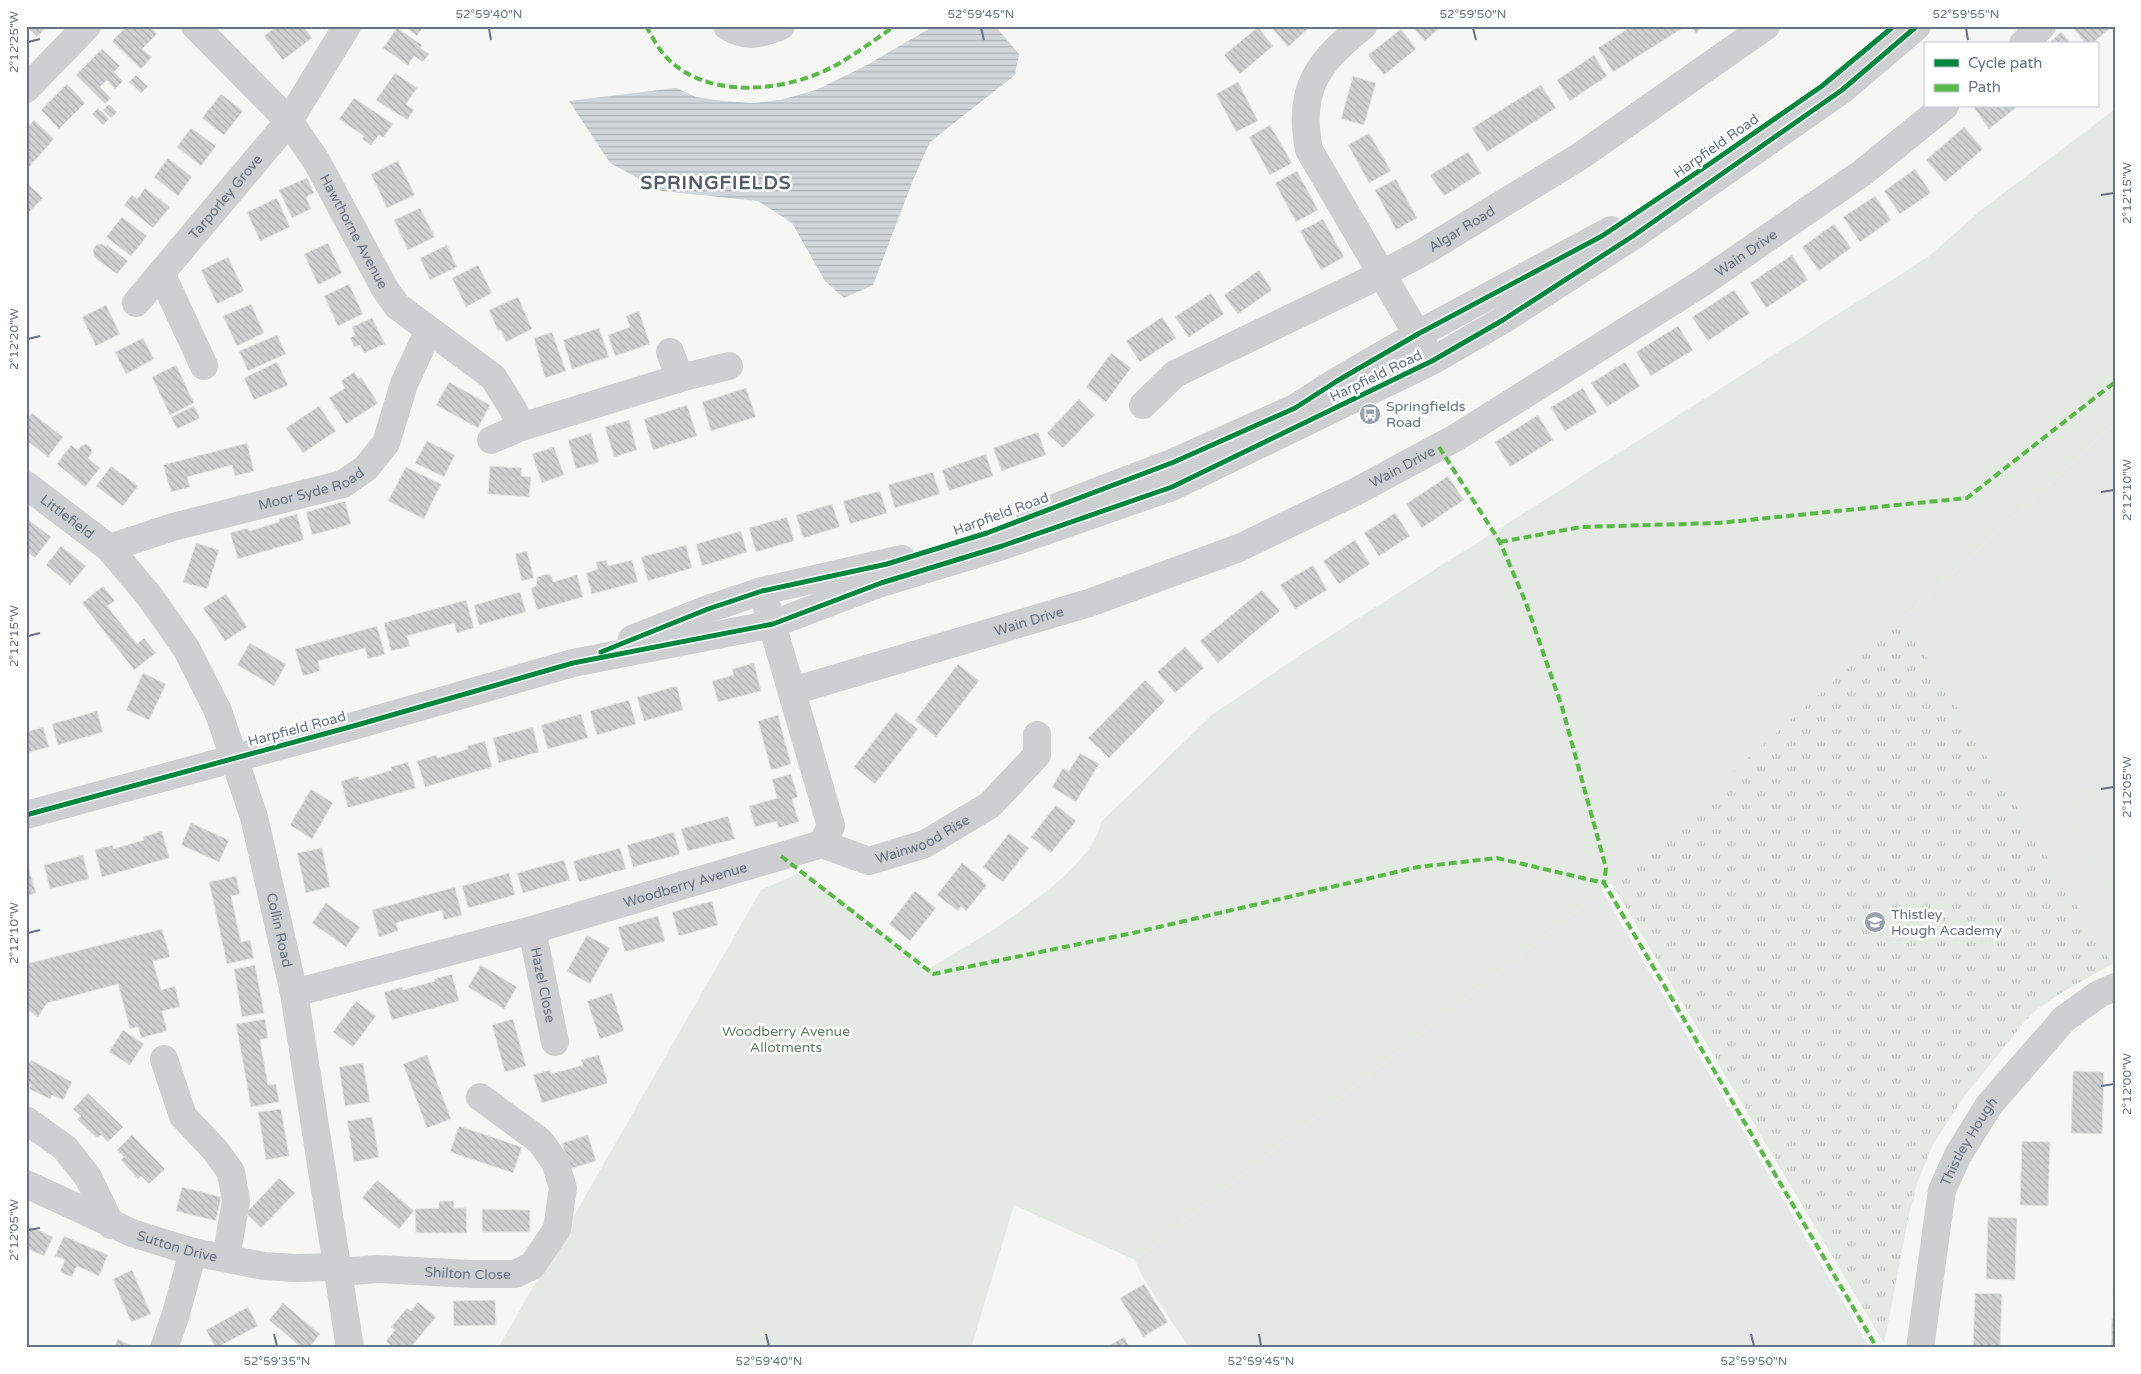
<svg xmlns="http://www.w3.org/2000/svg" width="2141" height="1374" font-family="'Varela Round',sans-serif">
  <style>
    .built { fill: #e6e7e7 }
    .green { fill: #e5e9e3 }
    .park { fill: url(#park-tufts) }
    .water { fill: url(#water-rules) }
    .building { fill: url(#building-back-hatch); stroke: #e6e6e5 }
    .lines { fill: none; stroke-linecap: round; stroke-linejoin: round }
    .minor { stroke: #cecfd0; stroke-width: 28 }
    .quiet { stroke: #58b947; stroke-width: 4; stroke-dasharray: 8 4; stroke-linecap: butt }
    .cycleway-casing { stroke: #fff; stroke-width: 8 }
    .cycleway { stroke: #00873e; stroke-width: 5 }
    .ticks { fill: none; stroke: #667285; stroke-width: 2 }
    .labels { text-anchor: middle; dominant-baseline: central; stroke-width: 5; stroke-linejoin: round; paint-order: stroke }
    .street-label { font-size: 14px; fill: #667285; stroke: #fff }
    .poi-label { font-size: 14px; fill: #667285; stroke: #fff; text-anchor: start }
    .park-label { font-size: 14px; fill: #657c65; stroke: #fff }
    .district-label { font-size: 19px; font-weight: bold; letter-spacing: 1px; fill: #545c6a; stroke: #fff }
    .neatline { fill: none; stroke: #667285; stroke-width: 2 }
    .ticks-label { font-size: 12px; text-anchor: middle; fill: #667285 }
  </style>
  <defs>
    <pattern id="park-tufts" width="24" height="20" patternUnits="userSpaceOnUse" patternTransform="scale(1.25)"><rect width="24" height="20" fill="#e5e9e3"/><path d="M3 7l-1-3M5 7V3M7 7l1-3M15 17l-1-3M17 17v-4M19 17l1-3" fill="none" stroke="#bdc1be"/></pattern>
    <pattern id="water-rules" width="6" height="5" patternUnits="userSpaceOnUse" patternTransform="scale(1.25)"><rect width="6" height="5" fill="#d0d6da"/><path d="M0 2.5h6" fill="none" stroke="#adb2b6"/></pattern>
    <pattern id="building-back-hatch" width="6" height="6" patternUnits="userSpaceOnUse" patternTransform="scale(1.25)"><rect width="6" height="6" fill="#d0d2d2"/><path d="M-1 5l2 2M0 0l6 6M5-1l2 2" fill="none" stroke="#adafb0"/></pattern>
  </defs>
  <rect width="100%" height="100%" fill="#f6f6f5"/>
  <path class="built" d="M2115,423V962L2064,991L2038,1008L2026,1020L1965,1095L1933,1144L1917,1183L1909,1214L1884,1343L1611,882L1903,619Z
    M1602,891L1870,1348H1189L1142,1276L1135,1260Z"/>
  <path class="green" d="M2115,109V423L1903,619L1602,891L1135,1260L1014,1205L971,1348H498L761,890L804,871L930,968C974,942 1093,874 1101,822L1212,715L1300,655L1928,257L1980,211Z
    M2115,776V912L2056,810Z"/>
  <path class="park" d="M1903,619L2112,964L2064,991L2038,1008L2026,1020L1965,1095L1933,1144L1917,1183L1909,1214L1884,1343L1611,882Z"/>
  <path class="water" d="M934,26H995L1019,54L1015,75L930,142L913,180L873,285L844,298L825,281L792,223L758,201L662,191L610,163L569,101L676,88L696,97L722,101L753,103L780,100L816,90L867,65Z"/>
  <path class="building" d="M26,26H47L37,37Z
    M127,26H150L157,34L142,49L152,57L141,69L112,41Z
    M277,26H303L312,38L283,60L264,36Z
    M404,26H424L417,36Z
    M1274,26H1311L1288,47L1272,28Z
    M1412,26H1442L1425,41Z
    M1632,26H1682L1683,28L1613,72L1598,48Z
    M1691,26H1704L1696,33Z
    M2078,26H2112L2092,44H2086L2074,29Z
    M1258,27L1273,46L1240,74L1224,55Z
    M397,28L422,45L420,48L429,54L423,62L414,56L408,65L383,48Z
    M1401,29L1416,49L1384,75L1368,55Z
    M2061,32L2072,44H2048Z
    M102,49L120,66L114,72L123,81L115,89L107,80L100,87L111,98L105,104L76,75Z
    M1594,55L1607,76L1570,101L1557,80Z
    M395,73L417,88L406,104L414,110L407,120L376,100Z
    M136,75L148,87L141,93L129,82Z
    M1353,76L1376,83L1364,125L1341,119Z
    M1238,82L1258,121L1236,132L1216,94Z
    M67,84L85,103L59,129L41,110Z
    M1541,85L1556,108L1487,152L1472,128Z
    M221,94L243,111L224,135L202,118Z
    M354,98L393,124L383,138L379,135L371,145L362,139L364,136L339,119Z
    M109,104L117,112L111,118L103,110Z
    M1973,106H2018L1989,129Z
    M98,108L109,119L103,125L92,114Z
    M34,120L54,139L29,167L26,164V129Z
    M1270,125L1292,163L1270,175L1249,137Z
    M1964,127L1983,149L1945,182L1926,160Z
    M191,128L216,146L201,166L177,147Z
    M1369,133L1391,171L1369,183L1348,145Z
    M1468,152L1481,173L1444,196L1430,175Z
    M168,158L192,177L178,196L154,177Z
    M398,161L415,195L387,208L371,174Z
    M1915,169L1931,193L1900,214L1884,191Z
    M1297,171L1318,210L1296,222L1275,183Z
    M307,178L314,193L306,197L311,209L292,218L279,190Z
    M1396,179L1417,218L1396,230L1375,190Z
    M26,182L43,198L26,215Z
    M145,188L170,207L153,228L124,205L132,195L137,199Z
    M1875,196L1891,220L1860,242L1843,217Z
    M277,198L290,227L260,241L247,212Z
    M420,208L435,237L408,250L394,220Z
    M122,217L147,236L131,256L106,237Z
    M1323,219L1344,257L1321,270L1300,231Z
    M1834,224L1851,248L1819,271L1802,247Z
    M328,243L342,273L318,285L304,254Z
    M102,244L106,247L107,245L128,261L117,274L94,257L93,250L96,245Z
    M447,245L457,267L430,280L420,258Z
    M1792,255L1808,280L1766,308L1750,283Z
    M228,257L244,291L217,304L201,270Z
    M478,265L492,293L466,307L452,278Z
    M1259,270L1272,290L1238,314L1224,295Z
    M349,284L363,314L338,326L324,296Z
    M1734,290L1750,313L1708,341L1692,317Z
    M1211,293L1224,314L1189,337L1175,317Z
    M518,297L532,329L506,342L501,330L498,331L489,310Z
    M251,304L264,333L237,346L223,316Z
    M106,305L120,334L96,346L82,317Z
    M639,311L650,344L615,356L608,335L630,327L626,316Z
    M1162,317L1176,338L1140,362L1126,341Z
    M372,318L385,344L364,353L360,345L354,347L350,338L355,335L352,327Z
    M1678,326L1693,350L1651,376L1636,352Z
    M599,328L609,357L572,369L563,340Z
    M552,332L566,371L545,378L534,338Z
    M277,335L286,354L248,371L239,351Z
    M143,338L154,359L126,374L115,352Z
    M1111,353L1131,368L1106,402L1086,387Z
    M277,362L288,385L254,400L244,378Z
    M1625,362L1640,386L1607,407L1591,383Z
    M176,365L194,403L170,415L152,377Z
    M354,372L359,379L361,377L378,403L346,424L329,398L345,388L341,381Z
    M449,382L490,405L478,428L436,405Z
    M746,388L756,417L711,431L702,402Z
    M1583,388L1597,412L1565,431L1551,407Z
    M1079,399L1095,415L1063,448L1047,433Z
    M687,405L697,436L653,450L644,419Z
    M194,406L200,418L177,429L171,417Z
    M319,406L336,431L303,453L286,428Z
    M32,413L63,437L48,457L26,440V420Z
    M1538,415L1553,440L1510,467L1495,442Z
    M629,420L637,450L614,457L605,427Z
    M1038,432L1046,455L1002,471L993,448Z
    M591,433L599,462L576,469L568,440Z
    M427,441L455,455L444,477L415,463Z
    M247,443L254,471L235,476L232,465L187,477L190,487L171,492L163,465Z
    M86,444L91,447L92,453L88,458L100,468L85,487L57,464L71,445L78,450L81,446Z
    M554,447L564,475L542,483L532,454Z
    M986,454L993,476L949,491L942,470Z
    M111,466L138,486L123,506L96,486Z
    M490,466L522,468L521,476L531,477L529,497L488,494Z
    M406,467L441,484L424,519L388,501Z
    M933,472L940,494L895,508L888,485Z
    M1448,476L1464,500L1422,528L1406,504Z
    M880,491L887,513L850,524L843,501Z
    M345,501L351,524L312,535L306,512Z
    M832,504L840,527L803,538L796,515Z
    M1395,513L1410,536L1379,556L1364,533Z
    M297,514L304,540L238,559L230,533L248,528L249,531L279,522V519Z
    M787,517L794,541L756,552L749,528Z
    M26,518L51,537L35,558L26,551Z
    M741,531L747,552L702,566L696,544Z
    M1355,540L1370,564L1339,584L1323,561Z
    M196,543L219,550L207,589L183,582Z
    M686,545L692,568L648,581L641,557Z
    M61,546L86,566L70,585L46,565Z
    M527,551L534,578L522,581L515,554Z
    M606,560L608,566L632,560L638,582L592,594L586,573L598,569L596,562Z
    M1313,565L1327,590L1295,609L1280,585Z
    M548,574L552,576L553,582L577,575L583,597L537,610L531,588L536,586L537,577Z
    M103,586L115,601L107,606L137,644L144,638L156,653L134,670L82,603Z
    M1262,590L1280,611L1218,663L1200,641Z
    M520,592L526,612L479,625L474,605Z
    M226,594L247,627L225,641L203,608Z
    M466,600L474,628L457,633L454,623L407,636L410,646L391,651L384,623Z
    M377,626L385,654L368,659L365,648L318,661L320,671L303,676L295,649Z
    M250,643L286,664L274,686L237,665Z
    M1185,647L1204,668L1175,693L1157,672Z
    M754,663L761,691L718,702L712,681L734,675L732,669Z
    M958,664L979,681L936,737L915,720Z
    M143,673L166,684L149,720L126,710Z
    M1145,680L1165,701L1109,758L1088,738Z
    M677,686L683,710L644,721L637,697Z
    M629,700L636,724L597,735L590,711Z
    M97,711L103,732L58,745L52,724Z
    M896,712L918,729L875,784L854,767Z
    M581,714L588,738L548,749L541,725Z
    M778,715L791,764L771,770L758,721Z
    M43,727L49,747L26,753V732Z
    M533,727L539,752L499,763L493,738Z
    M485,741L492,767L425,787L417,761L436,755L437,758L468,749L467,746Z
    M1080,753L1099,764L1076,802L1052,787L1063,768L1069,771Z
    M408,762L416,788L348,808L341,781L358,776L359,780L392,770L391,767Z
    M791,774L798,797L792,799L799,822L778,828L777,821L755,827L749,806L777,798L772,779Z
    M311,789L333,803L312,839L290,825Z
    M1056,805L1076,821L1051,853L1031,837Z
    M728,816L735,839L688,851L681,829Z
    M191,823L229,840L219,862L181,845Z
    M162,831L169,858L102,877L95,850L113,845V849L144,840L143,837Z
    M674,832L680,854L633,867L627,845Z
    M1009,833L1029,848L1003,882L983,867Z
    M322,848L330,887L306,893L297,853Z
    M620,848L626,869L579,882L573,861Z
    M83,855L89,879L50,889L44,865Z
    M564,860L570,880L523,893L517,873Z
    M962,863L983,879L981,881L987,885L966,911L961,906L958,911L937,895Z
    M29,869L36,893L26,896V870Z
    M509,873L515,895L468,908L462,886Z
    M236,876L240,894L231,896L241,942L250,940L254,958L227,964L209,882Z
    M455,887L462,915L444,920L442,910L396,923L398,931L379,937L372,910Z
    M915,891L936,908L910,941L889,924Z
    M712,901L718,925L679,936L672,912Z
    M326,903L360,927L346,947L312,923Z
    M658,916L665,941L625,952L618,927Z
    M162,929L170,957L153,961L161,990L175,986L180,1007L162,1011L167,1031L141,1038L138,1027L130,1029L118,984L47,1003L38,1017L26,1009V1002L29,998L26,999V964Z
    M587,935L610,948L590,984L567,971Z
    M255,965L264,1013L242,1017L234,969Z
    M481,965L517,987L504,1009L468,987Z
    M452,974L459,1001L392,1020L384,992L402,987L403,990L435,981L434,979Z
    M612,993L624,1031L600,1039L587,1001Z
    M356,1001L376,1016L353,1047L333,1032Z
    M265,1019L268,1038L260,1040L268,1085L276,1084L279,1102L251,1107L236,1024Z
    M513,1019L526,1066L505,1072L492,1025Z
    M123,1030L144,1044L130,1065L109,1052Z
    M427,1055L451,1119L427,1128L403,1064Z
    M599,1055L608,1083L542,1103L533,1075L550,1070L551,1074L583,1065L581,1060Z
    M31,1060L72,1082L63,1100L52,1095L50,1099L29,1089L31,1085L26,1082V1069Z
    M363,1063L370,1102L345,1106L339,1067Z
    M2073,1071L2104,1072L2102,1134L2071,1133Z
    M88,1093L123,1127L108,1142L101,1135L97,1138L77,1119L81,1116L73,1109Z
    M281,1109L289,1156L266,1160L258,1112Z
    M372,1117L379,1157L354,1162L347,1121Z
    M459,1126L522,1147L513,1173L450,1152Z
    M132,1135L165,1169L149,1184L141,1176L138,1179L121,1160L124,1157L117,1150Z
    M588,1135L596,1161L570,1169L562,1143Z
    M2022,1141L2050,1142L2048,1206L2020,1205Z
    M279,1178L295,1193L261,1228L246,1213Z
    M377,1180L414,1211L399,1229L362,1198Z
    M182,1187L221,1197L216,1221L176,1211Z
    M439,1201H454V1208H466L467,1233H416L415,1209L439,1208Z
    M482,1209L530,1210V1232H482Z
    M1988,1217L2017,1218L2015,1280L1986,1279Z
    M26,1225L53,1237L44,1256L26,1248Z
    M64,1236L108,1255L99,1276L77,1266L72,1277L60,1272L65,1260L55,1256Z
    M2115,1243V1297H2113Z
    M132,1270L151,1314L131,1322L113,1279Z
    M1144,1284L1168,1322L1143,1337L1120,1298Z
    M1975,1293L2002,1294L2000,1348H1973Z
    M495,1300L496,1325L454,1326L453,1301Z
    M418,1302L436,1317L410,1348H393L386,1341L395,1330L391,1327L407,1308L411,1311Z
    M283,1303L320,1334L309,1348H302L269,1320Z
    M248,1307L258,1326L216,1348L206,1330Z
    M2112,1319H2115V1348H2111Z
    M1124,1337L1130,1348H1105Z
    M118,1339L136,1348H114Z"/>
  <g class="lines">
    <g class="minor">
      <path id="s1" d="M195,26L289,121L317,162L385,289L397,306L493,377L513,409L521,427"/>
      <path d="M727,26C747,39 760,34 781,26"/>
      <path d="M1363,26C1317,63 1297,89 1309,150L1427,351"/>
      <path d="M2023,44L2042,26"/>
      <path d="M26,89L87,26"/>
      <path d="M161,273L204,366"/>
      <path id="s2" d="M136,303L289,121L347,26"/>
      <path d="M670,352L680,378"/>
      <path id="s3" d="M1143,405L1175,374L1382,274L1425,251L1579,157L1766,26"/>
      <path d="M491,440L521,427L680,378L729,366"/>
      <path id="s4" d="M26,485L109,548L150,597L186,648L218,711L254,817L294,993L350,1348"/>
      <path d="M1030,517L1174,462L1295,408L1337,381L1418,334L1611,230"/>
      <path id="s5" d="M109,548L173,527L343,484L366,468L386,443L404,384L429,330"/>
      <path d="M632,639L708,609L762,591L902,559"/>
      <path id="s6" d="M793,691L1089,603L1239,548L1357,491L1457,437L1702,283L1862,173L1945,106"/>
      <path d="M26,815L357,725L573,663L773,624L881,583L1002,546L1172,487L1432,361L1503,320L1633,236L1842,90L1917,26"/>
      <path id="s7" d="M822,844L869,861L925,844L990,805L1037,755V735"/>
      <path id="s8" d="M532,930L555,1042"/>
      <path id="s9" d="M294,993L532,930L822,844L831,826L767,607"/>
      <path d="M164,1059L183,1116L215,1150L231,1172L236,1201L226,1258"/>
      <path d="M26,1120L65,1148L88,1177L111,1225"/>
      <path id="s10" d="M26,1184L132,1233L193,1252L264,1266L294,1268L337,1267"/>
      <path id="s11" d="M338,1272L378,1269L471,1274H515L532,1266L557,1229L563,1188L555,1162L540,1141L480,1097"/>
      <path d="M164,1348L175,1317L193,1252"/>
      <path id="s12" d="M1920,1348L1942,1190L1958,1155L1989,1105L2064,1019L2099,994L2115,987"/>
    </g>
    <path class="quiet" d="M646,26C652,36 658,49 667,58C709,101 789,92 838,64C857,53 876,39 895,26
      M1439,447L1500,542L1526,603L1562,707L1606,868L1604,883
      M1500,542L1581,527L1718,523L1967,498L2115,382
      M781,856L933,974L1133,933L1418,867L1497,858L1604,883L1877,1348"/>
    <g class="cycleway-casing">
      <path id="cycleway" d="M601,652L708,609L762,591L887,564L987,533L1174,462L1295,408L1337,381L1418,334L1602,236L1708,165L1822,86L1894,26
        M26,815L357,725L573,663L773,624L881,583L1002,546L1172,487L1432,361L1503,320L1633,236L1842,90L1917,26"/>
    </g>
    <use href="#cycleway" class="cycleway"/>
  </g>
  <path class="ticks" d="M489,28L491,40M981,28L984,40M1473,28L1476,40M1966,28L1968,40M28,42L40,39M2101,195L2114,193M28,339L40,336M2101,492L2114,490M28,636L40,633M2101,789L2114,787M28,933L40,930M2101,1086L2114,1084M28,1230L40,1228M274,1334L277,1346M766,1334L769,1346M1259,1334L1261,1346M1751,1334L1754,1346"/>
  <defs>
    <g id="bus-disc" transform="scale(1.125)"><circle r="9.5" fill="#98a0ac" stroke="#fff"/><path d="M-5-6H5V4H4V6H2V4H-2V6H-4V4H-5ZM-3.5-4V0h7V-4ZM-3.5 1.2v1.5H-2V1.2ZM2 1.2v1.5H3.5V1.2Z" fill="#fff"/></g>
    <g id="school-disc" transform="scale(1.125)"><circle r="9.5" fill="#98a0ac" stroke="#fff"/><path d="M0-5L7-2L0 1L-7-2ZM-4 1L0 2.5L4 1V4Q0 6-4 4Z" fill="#fff"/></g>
  </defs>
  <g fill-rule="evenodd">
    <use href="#bus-disc" x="1370" y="414"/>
    <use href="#school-disc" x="1875" y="922"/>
  </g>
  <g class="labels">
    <g class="street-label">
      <text transform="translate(1716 146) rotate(-35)">Harpfield Road</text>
      <text stroke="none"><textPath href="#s2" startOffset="139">Tarporley Grove</textPath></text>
      <text stroke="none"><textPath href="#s3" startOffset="366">Algar Road</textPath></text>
      <text stroke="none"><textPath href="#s1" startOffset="262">Hawthorne Avenue</textPath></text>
      <text stroke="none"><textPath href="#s6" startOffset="1056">Wain Drive</textPath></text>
      <text transform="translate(1376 376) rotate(-26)">Harpfield Road</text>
      <text stroke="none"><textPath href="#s6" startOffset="651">Wain Drive</textPath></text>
      <text stroke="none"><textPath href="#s5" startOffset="211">Moor Syde Road</textPath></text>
      <text transform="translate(1001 514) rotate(-20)">Harpfield Road</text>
      <text stroke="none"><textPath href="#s4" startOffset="52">Littlefield</textPath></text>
      <text stroke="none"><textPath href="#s6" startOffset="246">Wain Drive</textPath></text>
      <text transform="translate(297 729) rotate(-15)">Harpfield Road</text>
      <text stroke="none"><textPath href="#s7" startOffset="108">Wainwood Rise</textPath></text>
      <text stroke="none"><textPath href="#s9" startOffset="406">Woodberry Avenue</textPath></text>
      <text stroke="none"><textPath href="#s4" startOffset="529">Collin Road</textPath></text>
      <text stroke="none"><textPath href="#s8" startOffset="56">Hazel Close</textPath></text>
      <text stroke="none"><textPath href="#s12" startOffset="215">Thistley Hough</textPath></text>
      <text stroke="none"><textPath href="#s10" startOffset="164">Sutton Drive</textPath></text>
      <text stroke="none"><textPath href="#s11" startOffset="130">Shilton Close</textPath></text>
    </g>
    <g class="poi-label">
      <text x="1386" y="406">Springfields<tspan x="1386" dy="16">Road</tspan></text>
      <text x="1891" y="914">Thistley<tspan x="1891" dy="16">Hough Academy</tspan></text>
    </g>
    <g class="park-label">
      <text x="786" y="1031">Woodberry Avenue<tspan x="786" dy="16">Allotments</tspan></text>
    </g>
    <g class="district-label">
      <text x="716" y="183">SPRINGFIELDS</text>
    </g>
  </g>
  <rect width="2141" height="1374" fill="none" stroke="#ffffff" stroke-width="55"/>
  <rect x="1924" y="42" width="175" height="65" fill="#ffffff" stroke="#c2c7ce"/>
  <rect x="1934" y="59" width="25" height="8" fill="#00873e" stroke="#c2c7ce"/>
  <text x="1968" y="68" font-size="15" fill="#667285">Cycle path</text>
  <rect x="1934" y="84" width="25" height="8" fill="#58b947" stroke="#c2c7ce"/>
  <text x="1968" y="92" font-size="15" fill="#667285">Path</text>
  <rect x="28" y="28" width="2086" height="1318" class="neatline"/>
  <g class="ticks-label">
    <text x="489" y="18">52°59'40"N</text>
    <text x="981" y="18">52°59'45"N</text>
    <text x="1473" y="18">52°59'50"N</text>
    <text x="1966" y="18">52°59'55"N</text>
    <text transform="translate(14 42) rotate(-90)" y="4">2°12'25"W</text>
    <text transform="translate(2127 193) rotate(-90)" y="4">2°12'15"W</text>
    <text transform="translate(14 339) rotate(-90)" y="4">2°12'20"W</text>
    <text transform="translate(2127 490) rotate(-90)" y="4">2°12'10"W</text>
    <text transform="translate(14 636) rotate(-90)" y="4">2°12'15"W</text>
    <text transform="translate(2127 787) rotate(-90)" y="4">2°12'05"W</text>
    <text transform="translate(14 933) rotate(-90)" y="4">2°12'10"W</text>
    <text transform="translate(2127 1084) rotate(-90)" y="4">2°12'00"W</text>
    <text transform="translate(14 1230) rotate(-90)" y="4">2°12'05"W</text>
    <text x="277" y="1365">52°59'35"N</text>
    <text x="769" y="1365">52°59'40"N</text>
    <text x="1261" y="1365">52°59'45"N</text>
    <text x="1754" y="1365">52°59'50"N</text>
  </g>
</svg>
